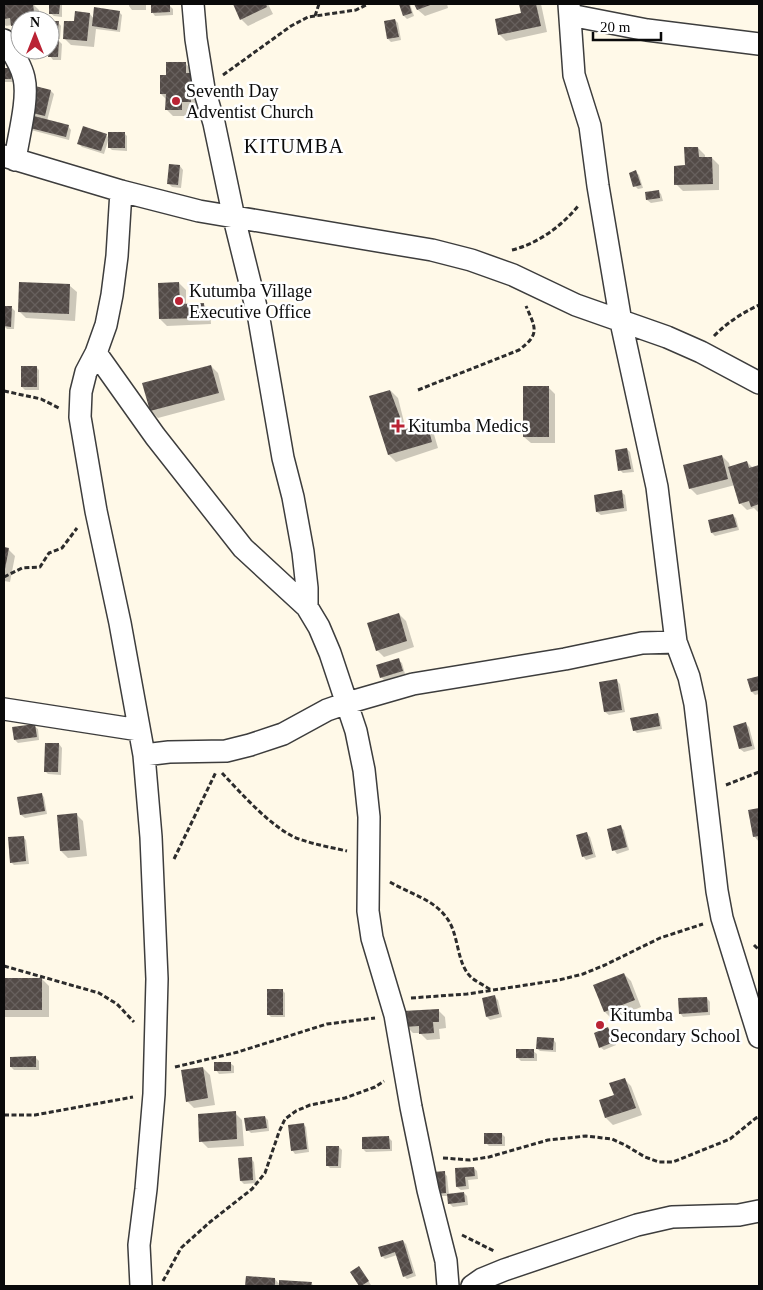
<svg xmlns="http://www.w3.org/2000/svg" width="763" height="1290" font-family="Georgia,serif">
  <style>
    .shadow { fill: #0003 }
    .building { fill: url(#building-cross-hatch) }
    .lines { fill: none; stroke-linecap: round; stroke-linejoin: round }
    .minor-casing { stroke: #3d3d3d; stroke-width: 24 }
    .path { stroke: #2c2c2c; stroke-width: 3; stroke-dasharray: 5 2.5; stroke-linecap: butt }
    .minor { stroke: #fff; stroke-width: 21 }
    .poi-dot { fill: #ba2334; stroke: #fff; stroke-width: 2 }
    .labels { text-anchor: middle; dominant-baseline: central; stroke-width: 5; stroke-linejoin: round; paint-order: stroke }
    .poi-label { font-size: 18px; fill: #0a0a0a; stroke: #fff; text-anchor: start }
    .quarter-label { font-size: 20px; letter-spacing: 1px; fill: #0a0a0a; stroke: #fff }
  </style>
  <defs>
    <pattern id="building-cross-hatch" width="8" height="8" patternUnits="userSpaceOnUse" patternTransform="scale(1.25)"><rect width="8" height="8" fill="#534b47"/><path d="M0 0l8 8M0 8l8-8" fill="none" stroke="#67605d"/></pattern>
  </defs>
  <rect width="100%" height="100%" fill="#fff9e8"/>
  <path class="shadow" d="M33,4L39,10L40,18L20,20V32L12,25L6,26L4,24V7Z
    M51,4H62V17L54,16L50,13Z
    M129,4H146V10H132L129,6Z
    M234,4H268L273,14L248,26L241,19Z
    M400,4H410L414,16L407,19L404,16Z
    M416,4H447L448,8L425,16L418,10Z
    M520,4H541L547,32L506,41L499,34L522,14Z
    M170,6L173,9V15L155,16L152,12Z
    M119,12L122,15L120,32L96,29L94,47L71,45L64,38L75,23L90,14L94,19Z
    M395,20L398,23L401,40L391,42L388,39L385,22Z
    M50,22H58L61,26L60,39H57L62,44L61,60H53L50,56Z
    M26,50H45V57H30L26,53Z
    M185,63L192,70L198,82V108H189V116H173L166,109L167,100L161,94L167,76Z
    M4,69H10L13,72V82H4Z
    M36,88L51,91L54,94L47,121L68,126L71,130L69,140L31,130L36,118L30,112Z
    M124,133L127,136V151L112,150L109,147L108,141L104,154L82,147L79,144L106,135L109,138Z
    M698,148L705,155V158H712L719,165V190L683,191L676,184Z
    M180,166L183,170L181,188L172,187L168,183Z
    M636,172L639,175L643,188L638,189L635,186Z
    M658,191L661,194L663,201L651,203L647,200Z
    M179,283L186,290V305L203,304L210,311L211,324L167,326L160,319Z
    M70,286L77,292L75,321L26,318L19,311Z
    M12,308L15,311L14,329H7L4,326Z
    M211,366L218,373L225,400L158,418L151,411Z
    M36,367L39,370V390H25L22,387Z
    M548,387L555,394V443H531L524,437Z
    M391,391L398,398L406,430L426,424L433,431L438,448L396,462L389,455L371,396Z
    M627,449L630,452L634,472L623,473L620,470Z
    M722,456L729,463L730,467L747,462L753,468L759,467V513L754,508L747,510L740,503L735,485L697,495L690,488Z
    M621,492L625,495L627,511L601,515L597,512L595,496Z
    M733,515L736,518L739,530L715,536L712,533L709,521Z
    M4,548L8,549L15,556L10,582L4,581Z
    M399,614L406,621L414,647L384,657L377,650Z
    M398,660L402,663L405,674L384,680L381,677Z
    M759,677V694L755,695L752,692L749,680Z
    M617,681L620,684L625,712L609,715L605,712Z
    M657,714L660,717L662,729L637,733L634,730Z
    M746,724L749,727L755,749L744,752L740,749Z
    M34,726L38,729L39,740L18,743L15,740Z
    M59,744L62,748L61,775L48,774L45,771Z
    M41,794L44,797L47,814L25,818L21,815Z
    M759,810V842L754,836L749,811Z
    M76,814L83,821L87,856L68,858L61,851Z
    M621,827L624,830L629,850L617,854L614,850Z
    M587,834L590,837L596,857L586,860L583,856Z
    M23,837L26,840L29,864L14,865L11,862Z
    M624,974L631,981L641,1007L612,1019L605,1012L595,986Z
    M4,979H42L49,986V1017H4Z
    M282,990L285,993V1017H271L268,1014Z
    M495,997L498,1000L502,1017L490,1020L487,1017Z
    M707,998L710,1002V1015L683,1017L680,1013Z
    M438,1010L445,1017L446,1028L439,1029L440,1039L427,1040L420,1033H413L406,1026Z
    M608,1029L611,1032L616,1045L604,1050L600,1047Z
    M553,1039L556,1043V1052L540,1051L537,1048Z
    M533,1051L537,1054V1061H521L518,1058Z
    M36,1058L39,1061V1070H14L11,1067Z
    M230,1063L234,1066V1073L219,1074L216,1070Z
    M203,1068L210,1075L215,1105L194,1108L187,1101Z
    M624,1079L631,1086L642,1115L613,1125L606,1118L600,1101L615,1096Z
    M235,1113L242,1120L244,1146L208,1148L201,1141Z
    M265,1117L268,1120L269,1131L251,1133L248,1130Z
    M303,1124L306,1127L309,1152L295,1154L292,1150Z
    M502,1134L505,1137V1146H489L486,1143Z
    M389,1138L392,1141V1151L366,1152L363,1149Z
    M339,1147L342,1150L341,1168H330L327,1165Z
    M251,1159L254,1162L256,1183L244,1184L241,1181Z
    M474,1168L477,1171L478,1179L468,1180L469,1189L461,1190L457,1187L456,1170Z
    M444,1173L447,1176L449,1195L464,1193L467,1196L468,1205L453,1207L450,1204L449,1196H439Z
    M403,1241L406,1244L416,1276L407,1279L404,1276L397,1255L385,1259L382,1256Z
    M359,1267L371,1285L369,1286H361L351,1272Z
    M247,1277L275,1279L280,1285L311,1283L314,1286H246Z"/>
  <path class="building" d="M18,4H33L34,12L25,13L26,20H20V25L11,26L10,18L4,19V5Z
    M49,4H60L59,14H49Z
    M233,4H266L267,7L240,20Z
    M399,4H409L412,13L403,16Z
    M414,4H433L417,10Z
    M519,4H536L541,26L498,35L495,19L521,13Z
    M151,5H170V12L151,13Z
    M94,7L120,11L117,30L92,26Z
    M75,11L90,13L87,41L63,39L64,21H74Z
    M395,19L399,37L387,39L384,21Z
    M50,21H59L57,37L50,36Z
    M50,39L59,40L58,57H48Z
    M25,50H42V54H25Z
    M166,62H186V73H191V102H182V110H165L166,94H160V75H166Z
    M4,68H11V79H4Z
    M35,86L51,90L45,116L28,112Z
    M30,115L69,125L66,137L26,127Z
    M83,126L107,134L101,151L77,144Z
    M108,132H125V148H108Z
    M684,147H698L699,157H712L713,184L674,185V166L685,165Z
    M169,164L180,165L178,185L167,184Z
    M636,170L641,185L633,187L629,173Z
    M659,190L660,198L646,200L645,192Z
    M19,282L70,284L69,314L18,312Z
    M179,282L180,304L204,303L205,318L159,319L158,283Z
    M4,306H12L11,327L4,326Z
    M211,365L219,393L150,411L142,383Z
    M21,366H37V387H21Z
    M523,386H549V437H523Z
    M390,390L400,417L402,430L427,423L432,442L388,455L369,396Z
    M627,448L631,469L618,471L615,450Z
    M722,455L728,479L689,489L683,465Z
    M747,461L749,468L759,465V504L751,507L749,501L739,504L728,467Z
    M622,490L624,508L596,512L594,495Z
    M733,514L737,527L711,533L708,520Z
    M4,547L9,548L5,569H4Z
    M399,613L407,641L376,651L367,623Z
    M399,658L403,671L380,678L376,665Z
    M759,676V690L751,692L747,679Z
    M617,679L622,710L604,712L599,682Z
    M658,713L660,726L633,731L630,718Z
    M746,722L752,746L739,749L733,726Z
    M35,724L37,737L14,740L12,727Z
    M45,743H59L58,772H44Z
    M42,793L45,811L20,815L17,797Z
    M759,808V836L753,837L748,810Z
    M77,813L80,850L60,851L57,815Z
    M621,825L627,847L612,851L607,829Z
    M587,832L593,854L582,857L576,835Z
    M24,836L26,861L10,863L8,837Z
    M624,973L635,1000L604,1012L593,985Z
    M4,978H42V1010H4Z
    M267,989H283V1015H267Z
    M495,995L499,1014L486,1017L482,998Z
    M707,997L708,1012L679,1014L678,998Z
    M439,1009V1022H433L434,1033L419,1034V1026L404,1027L403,1011Z
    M608,1027L614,1042L599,1048L594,1033Z
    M537,1037L554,1038L553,1050L536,1049Z
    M516,1049H534V1058H516Z
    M36,1056V1067H10V1057Z
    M214,1062H231V1071H214Z
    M203,1067L208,1098L186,1102L181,1070Z
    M625,1078L636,1108L605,1118L599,1100L614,1095L609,1083Z
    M236,1111L237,1139L199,1142L198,1114Z
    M265,1116L267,1128L246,1131L244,1118Z
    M304,1123L307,1149L291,1151L288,1125Z
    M484,1133H502V1144H484Z
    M389,1136L390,1149H362V1137Z
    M326,1146H339L338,1166H326Z
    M252,1157L253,1180L240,1181L238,1158Z
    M474,1167L475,1176L465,1177L466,1186L456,1187L455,1168Z
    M445,1171L446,1193L434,1194L433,1172Z
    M464,1192L465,1202L448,1204L447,1194Z
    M403,1240L413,1273L403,1277L395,1252L381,1257L378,1247Z
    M359,1266L369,1281L361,1286H359L350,1272Z
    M246,1276L275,1278V1286H245Z
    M279,1280L312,1282L311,1286H279Z"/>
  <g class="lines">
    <g class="minor-casing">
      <path id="minor" d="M193,4L196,39L204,89L214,123L234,218L259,319L283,458L293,497L303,552L307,588V607
        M569,4L574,75L590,126L598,186L621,322L657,487L676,642L689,677L695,704L717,891L722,918L759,1037
        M570,15L647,30L759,44
        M4,40C12,51 21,64 24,78C29,99 18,138 15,160
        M4,156L121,191L199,211L432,250L471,260L513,275L576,305L667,337L701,352L759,383
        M121,191L117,256L112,295L106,325L96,353L86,372L81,392L80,417L96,511L120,623L144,755L151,837L157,979L154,1094L146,1189L139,1245L141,1286
        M96,353L155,436L243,548L307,607L319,627L330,653L356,731L364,770L369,817L368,911L372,938L395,1015L411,1107L428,1190L446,1261L448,1286
        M4,709L139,730
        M144,755L169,752L226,751L250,745L283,734L327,710L347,703L413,684L565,659L642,643L676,642
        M472,1286L482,1279L504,1270L637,1225L672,1217L739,1215L759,1211"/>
    </g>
    <path class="path" d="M315,16L319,4
      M223,75L291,26L308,17L356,10L368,4
      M512,250C537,244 562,226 578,206
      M714,336C728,322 742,313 759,305
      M418,390L519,350C540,334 536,329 526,306
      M4,391L41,399L59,408
      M4,577L22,568L40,567L49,553L62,548L77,528
      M222,773C242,794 268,824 294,837C311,844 329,847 347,851
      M726,785L759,772
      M174,859L216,772
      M390,882C408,893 433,899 446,917C459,933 456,960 469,975C474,981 484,985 491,990
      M754,945L759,950
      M4,966L99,993L117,1004L134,1022
      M411,998L467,994L559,980L583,974L605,965L660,938L703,924
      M175,1067L238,1052L327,1024L375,1018
      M4,1115H35L133,1097
      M443,1158L470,1160L489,1157L548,1140L586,1136L612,1139L625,1145L645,1157L659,1162H673L730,1139L756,1118L759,1117
      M462,1235L494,1251
      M163,1281L181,1248L210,1222L252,1189L265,1173L279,1132L285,1119L296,1111L310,1105L345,1098L375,1087L384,1081"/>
    <use href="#minor" class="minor"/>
  </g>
  <g class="poi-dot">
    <circle cx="176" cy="101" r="5"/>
    <circle cx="179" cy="301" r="5"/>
    <path d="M395.5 418.5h5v5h5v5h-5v5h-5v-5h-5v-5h5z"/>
    <circle cx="600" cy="1025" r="5"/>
  </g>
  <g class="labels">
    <g class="poi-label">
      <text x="186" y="91">Seventh Day<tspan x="186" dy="21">Adventist Church</tspan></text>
      <text x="189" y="291">Kutumba Village<tspan x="189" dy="21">Executive Office</tspan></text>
      <text x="408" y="426">Kitumba Medics</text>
      <text x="610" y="1015">Kitumba<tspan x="610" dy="21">Secondary School</tspan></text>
    </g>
    <g class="quarter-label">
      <text x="294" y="146">KITUMBA</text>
    </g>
  </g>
  <rect width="763" height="1290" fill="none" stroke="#0a0a0a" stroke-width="10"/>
  <g transform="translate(35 35)"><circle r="24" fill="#ffffff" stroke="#9d9d9d"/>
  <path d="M0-4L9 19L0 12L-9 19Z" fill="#ba2334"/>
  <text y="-8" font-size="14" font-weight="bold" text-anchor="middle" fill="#0a0a0a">N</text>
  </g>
  <path d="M593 32v8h68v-8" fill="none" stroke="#0a0a0a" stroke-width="2.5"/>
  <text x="600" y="32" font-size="15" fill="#0a0a0a" stroke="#ffffff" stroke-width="4" paint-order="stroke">20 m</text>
</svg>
